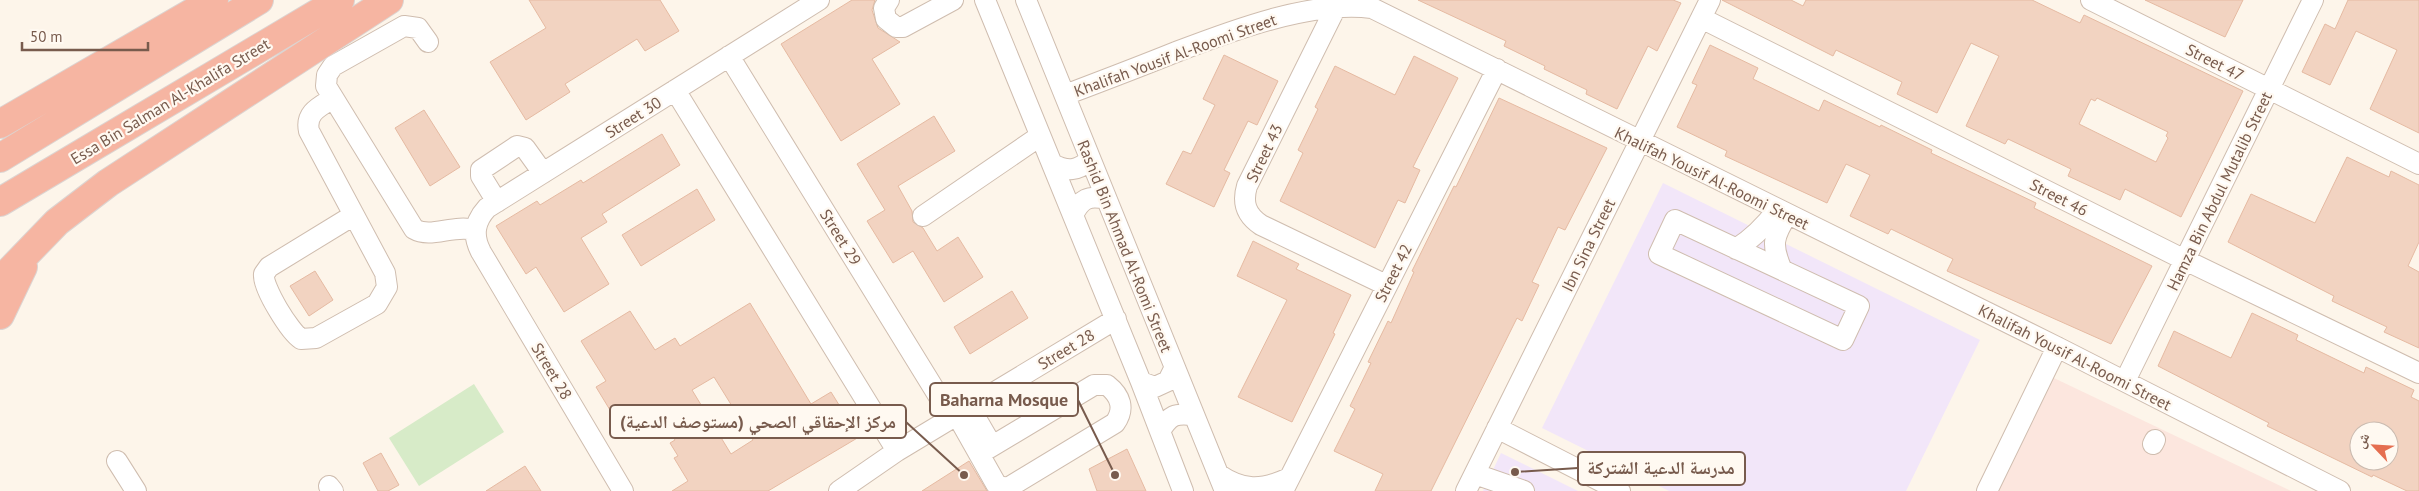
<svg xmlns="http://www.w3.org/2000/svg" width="2419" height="491" font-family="'PT Sans','Noto Naskh Arabic',sans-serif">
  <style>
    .commercial { fill: #fce6de }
    .education { fill: #f2e6f9 }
    .green { fill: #d7ebc8 }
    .building { fill: #f2d3c1; stroke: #e5baa2; fill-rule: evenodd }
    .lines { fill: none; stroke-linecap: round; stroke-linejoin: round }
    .minor-casing { stroke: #cfbdaf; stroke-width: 22 }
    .highway-casing { stroke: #dcd4d1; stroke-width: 30 }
    .minor { stroke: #fff; stroke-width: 20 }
    .highway { stroke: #f6b5a2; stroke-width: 28 }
    .labels { text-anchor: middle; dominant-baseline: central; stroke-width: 4.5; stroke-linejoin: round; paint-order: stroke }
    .street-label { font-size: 16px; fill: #785b4d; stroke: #fff9f1 }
    .leader { fill: none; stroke: #785b4d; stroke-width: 2 }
    .callout-dot { fill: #785b4d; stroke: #fff9f1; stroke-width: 2 }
    .callout { fill: #fff9f1; stroke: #785b4d; stroke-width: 2 }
    .callout-label { font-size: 18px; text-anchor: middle; font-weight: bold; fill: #785b4d }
  </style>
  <rect width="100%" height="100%" fill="#fdf5ea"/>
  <path class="commercial" d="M2035,369L2291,491H1978Z"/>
  <path class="education" d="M1663,183L1980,340L1906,491H1669L1542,428Z
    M1501,453L1578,491H1483Z"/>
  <path class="green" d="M474,384L504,432L419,486L389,438Z"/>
  <path class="building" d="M529,0H660L679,31L645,51L637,39L565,84L570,92L526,120L490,62L546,28Z
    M852,0H875L872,10L878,28L900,42L872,59L900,104L841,141L781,44Z
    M1418,0H1673L1681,3L1657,51L1648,46L1617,109L1586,94L1587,90L1544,69L1545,66L1504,46L1506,41Z
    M1722,0H1791L1803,6L1806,0H2032L2080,23L2084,15L2243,91L2181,217L2125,189L2120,200L2068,176L2071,169L2008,139L2005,144L1966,126L1999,56L1971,43L1937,113L1897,94L1902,82L1836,50L1833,56ZM2097,98L2168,132L2166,136L2168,138L2156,162L2079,124L2091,99L2095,101Z
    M2145,0H2243L2225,37Z
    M2348,0H2419V133L2370,109L2397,50L2356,31L2330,85L2302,72L2325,24L2335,29Z
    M1710,45L1758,68L1753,79L1819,111L1824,100L1880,127L1881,125L1932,150L1931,153L2036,203L2034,208L2152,266L2111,344L1947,271L1953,259L1891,229L1888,234L1850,216L1870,175L1846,164L1827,203L1725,156L1727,151L1677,127L1697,85L1692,83Z
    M1224,55L1278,81L1257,125L1248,121L1224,170L1230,173L1214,207L1166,184L1183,151L1191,154L1215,105L1203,99Z
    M1414,56L1458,78L1413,167L1420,170L1405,203L1398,200L1375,248L1280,201L1303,153L1298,150L1318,109L1315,107L1335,66L1395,95Z
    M1499,98L1607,148L1565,230L1558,227L1532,282L1539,285L1522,321L1517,318L1431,491H1375L1383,474L1334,451L1355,409L1350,406L1371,363L1368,362L1388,321L1391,323L1414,272L1412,271L1454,186L1456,187Z
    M424,110L460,167L430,186L395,128Z
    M934,116L955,151L898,186L912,211L913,222L923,228L937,251L958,237L983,277L944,302L913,251L893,263L867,221L885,210L857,164Z
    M662,134L680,165L602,214L607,222L581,238L609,284L564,312L536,267L526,274L496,226L537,201L540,205L581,180L583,183Z
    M2347,157L2389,177L2391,171L2419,185V242L2408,266L2419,272V348L2384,332L2387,327L2332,301L2334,296L2228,242L2251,194L2315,223Z
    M697,189L715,220L641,266L622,235Z
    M1253,241L1299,264L1296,269L1351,295L1333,333L1335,334L1292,422L1238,397L1287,300L1237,276Z
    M315,271L333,300L309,316L290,286Z
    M1012,291L1028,318L970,354L954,327Z
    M750,303L811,404L831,392L859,437L768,491H672L688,481L674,458L678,456L670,443L675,440L658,412L624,433L596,387L606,381L581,341L630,311L655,350L675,338L680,346ZM714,377L753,440L731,454L692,390Z
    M2252,313L2298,335L2296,340L2364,373L2366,367L2414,390L2411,397L2419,401V491H2407L2373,475L2372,477L2267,426L2269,423L2158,366L2174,331L2231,358ZM2359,431H2389V461H2359Z
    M1127,449L1146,491H1097L1089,469Z
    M381,453L399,485L388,491H378L363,463Z
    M969,461L987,491H922Z
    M525,466L541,491H486Z"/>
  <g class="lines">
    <g class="minor-casing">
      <path id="minor" d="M889,0L884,8L886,19L896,27H903L953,0
        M985,0L1141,382L1183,491
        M1026,0L1225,491
        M2091,0L2419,164
        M1336,7L1247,186C1242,203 1246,215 1261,225L1386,285
        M1701,18L2185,260L2419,373
        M428,42L418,28L404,26L333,66L327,75L326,86L414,229C431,239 453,224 475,230
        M729,56L952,418
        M675,90L897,451
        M1065,95C1102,81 1139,67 1176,52C1231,31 1312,0 1372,8L2057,347L2340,491
        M332,99C319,107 305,113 309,131L385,273L387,287L377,304L316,338L301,339C290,332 262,287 264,274L269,267L354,215
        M1052,164C1068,172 1077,171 1090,160
        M497,202L481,176V170L517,146L525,148L543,173
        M1073,215C1081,199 1088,195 1106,199
        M923,216L1040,136
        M1675,220L1859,306L1843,340L1659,254Z
        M1736,249C1753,238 1765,226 1777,210
        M1782,270C1771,245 1773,237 1787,215
        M2125,381L2313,0
        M1141,382L1155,387L1168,381L1174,369
        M970,408L992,446
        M957,415L996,484L1006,489L1115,423C1125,409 1121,396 1107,385H1094L979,454
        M1497,428L1620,491
        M1160,431C1170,415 1175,413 1193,415
        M2153,444L2155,440
        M117,461L136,491
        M1218,474C1243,491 1261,491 1289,478
        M1475,474L1524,491
        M329,486L333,491
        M623,491L481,252C472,235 475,221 487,208L819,0
        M839,491L897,451L1116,319
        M1283,491L1497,69
        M1466,491L1710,0
        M1987,491L2057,347"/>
    </g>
    <g class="highway-casing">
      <path id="highway" d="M0,124L214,0
        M0,158L259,0
        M0,202L340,0
        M0,281L57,222L108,183L389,0
        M0,315L23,267"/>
    </g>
    <use href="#minor" class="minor"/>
    <use href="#highway" class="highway"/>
  </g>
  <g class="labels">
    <g class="street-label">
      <text transform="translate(1175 55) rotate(-20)">Khalifah Yousif Al-Roomi Street</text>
      <text transform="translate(2215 62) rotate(27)">Street 47</text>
      <text transform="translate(170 101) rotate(-31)">Essa Bin Salman Al-Khalifa Street</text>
      <text transform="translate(633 117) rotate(-32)">Street 30</text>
      <text transform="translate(1264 153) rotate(-64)">Street 43</text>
      <text transform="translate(1712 178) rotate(26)">Khalifah Yousif Al-Roomi Street</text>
      <text transform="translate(2219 191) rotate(-64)">Hamza Bin Abdul Mutalib Street</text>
      <text transform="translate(2059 197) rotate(27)">Street 46</text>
      <text transform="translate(841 237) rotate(58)">Street 29</text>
      <text transform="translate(1588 245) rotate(-64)">Ibn Sina Street</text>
      <text transform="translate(1125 246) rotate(68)">Rashid Bin Ahmad Al-Romi Street</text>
      <text transform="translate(1393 273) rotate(-63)">Street 42</text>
      <text transform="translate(1066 349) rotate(-31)">Street 28</text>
      <text transform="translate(2075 357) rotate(27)">Khalifah Yousif Al-Roomi Street</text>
      <text transform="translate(552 371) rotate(59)">Street 28</text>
    </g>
  </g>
  <path class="leader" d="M1115 475L1078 400M964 475L906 422M1515 472L1578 468"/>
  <g class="callout-dot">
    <circle cx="1115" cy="475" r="5"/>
    <circle cx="964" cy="475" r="5"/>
    <circle cx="1515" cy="472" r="5"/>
  </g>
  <g class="callout">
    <rect x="930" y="383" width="148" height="33" rx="5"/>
    <rect x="610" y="405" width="296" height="33" rx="5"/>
    <rect x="1578" y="452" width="167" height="33" rx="5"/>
  </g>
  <g class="callout-label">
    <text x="1004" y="406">Baharna Mosque</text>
    <text x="758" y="428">مركز الإحقاقي الصحي (مستوصف الدعية)</text>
    <text x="1661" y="474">مدرسة الدعية الشتركة</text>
  </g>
  <g transform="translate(2374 446) rotate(295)"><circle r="24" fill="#fff9f1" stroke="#c9baaf"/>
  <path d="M0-4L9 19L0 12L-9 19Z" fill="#e56e50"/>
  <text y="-8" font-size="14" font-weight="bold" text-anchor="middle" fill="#785b4d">ش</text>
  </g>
  <path d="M22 42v8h126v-8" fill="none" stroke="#785b4d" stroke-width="2.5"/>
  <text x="30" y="42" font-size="15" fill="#785b4d" stroke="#fff9f1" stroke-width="4" paint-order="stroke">50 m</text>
</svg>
